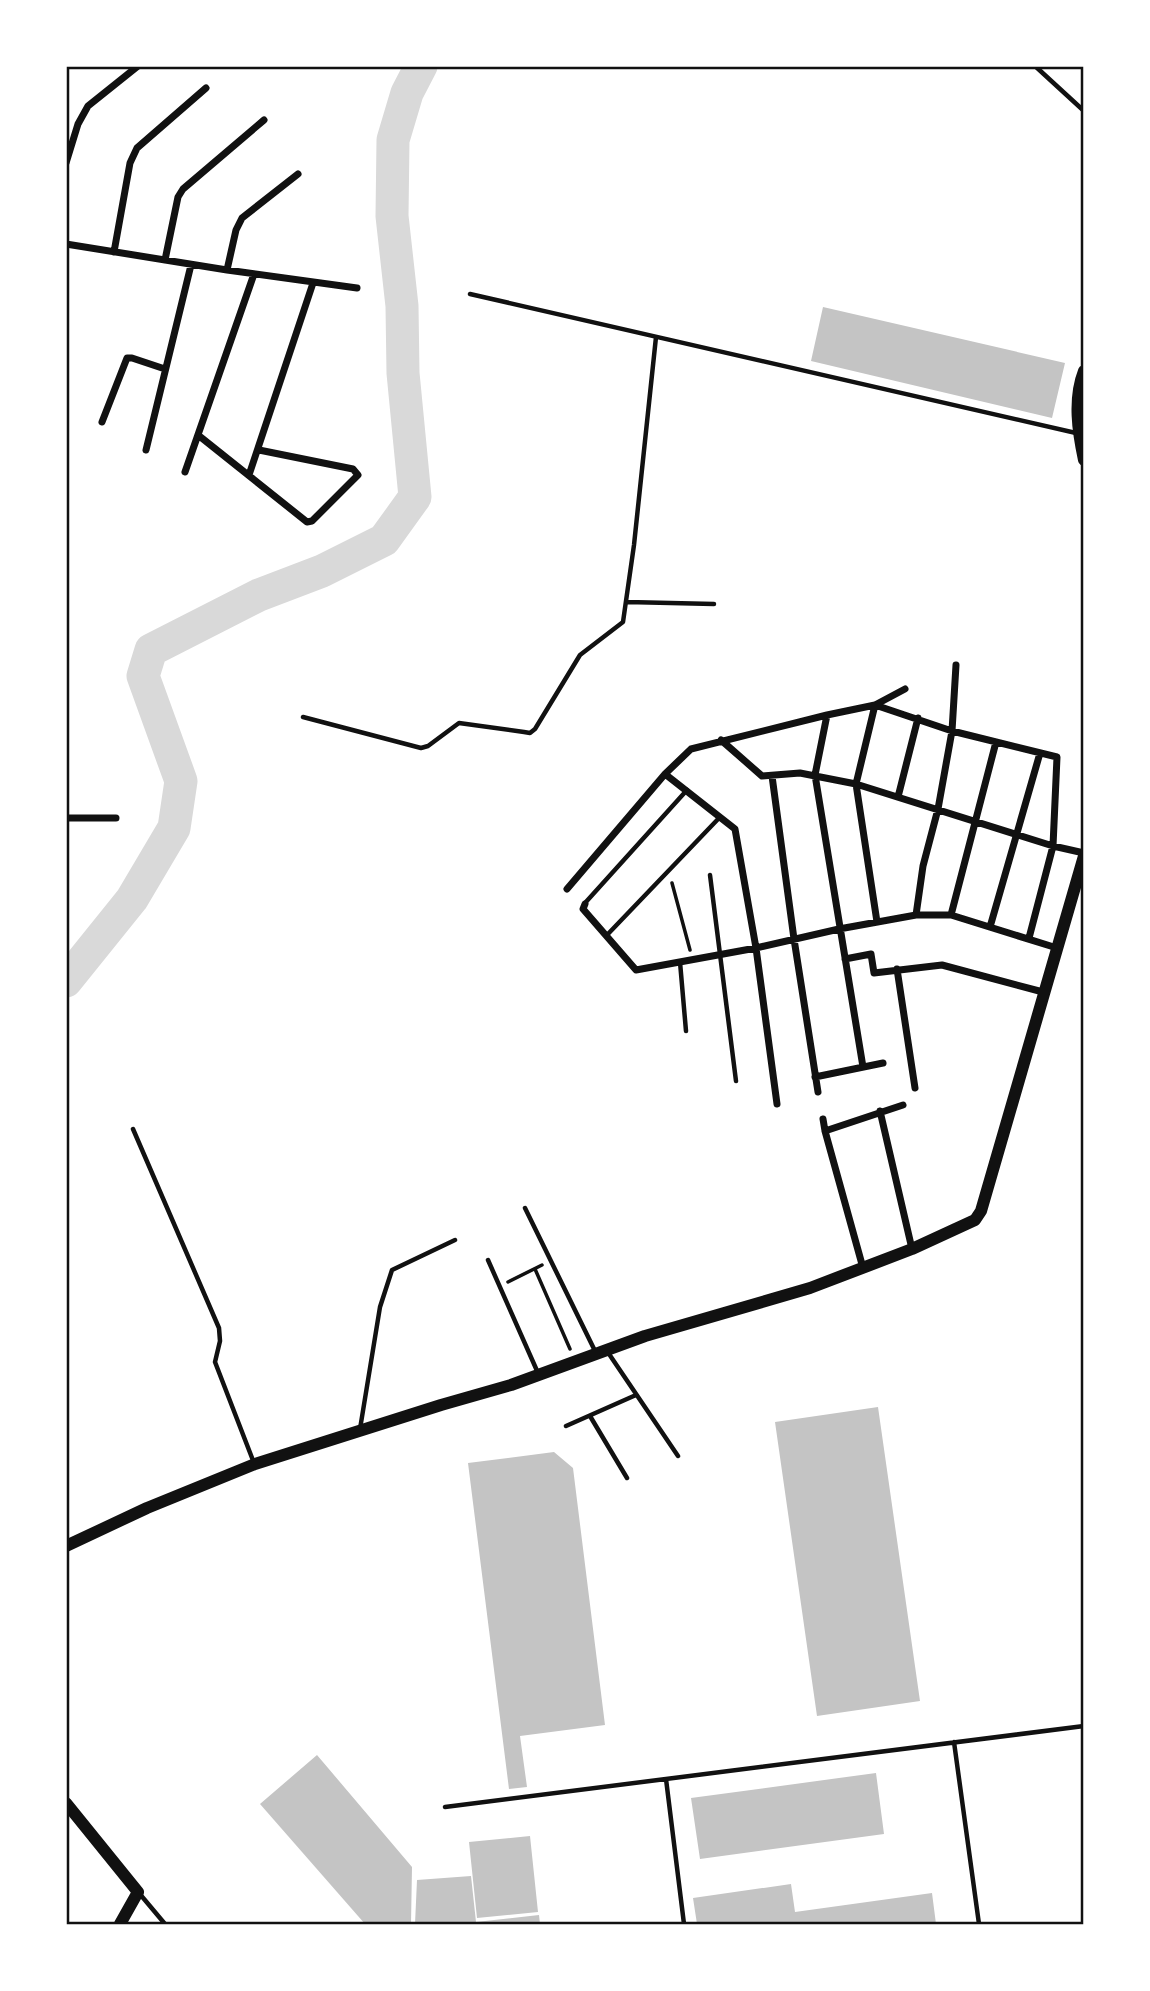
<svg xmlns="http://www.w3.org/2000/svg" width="1150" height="1991" font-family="'IBM Plex Sans',sans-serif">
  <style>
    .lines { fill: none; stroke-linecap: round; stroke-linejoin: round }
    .river { stroke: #d9d9d9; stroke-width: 33 }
    .building { fill: #c4c4c4 }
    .path { stroke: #111; stroke-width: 3.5 }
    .service { stroke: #111; stroke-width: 4.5 }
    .minor { stroke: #111; stroke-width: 7 }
    .tertiary { stroke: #111; stroke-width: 12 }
    .neatline { fill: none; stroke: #111; stroke-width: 2.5 }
  </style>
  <rect width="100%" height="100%" fill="#fff"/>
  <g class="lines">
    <path class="river" d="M66,981L132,899L174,828L181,781L143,676L151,650L259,595L322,571L384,540L415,497L403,373L402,306L392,216L393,140L407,93L421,66"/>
  </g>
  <path class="building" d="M823,307L1065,363L1052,418L811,361Z
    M878,1407L920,1701L817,1716L775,1422Z
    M554,1452L573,1468L605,1725L520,1736L527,1787L509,1789L468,1463Z
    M317,1755L412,1867L411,1924H365L260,1804Z
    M876,1773L884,1834L700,1859L691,1798Z
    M530,1836L538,1912L477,1918L469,1842Z
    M471,1876L476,1922L539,1915L540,1924H415L417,1880Z
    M791,1884L795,1912L932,1893L936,1924H697L693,1898Z"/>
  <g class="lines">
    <path class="path" d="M672,883L690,950
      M535,1269L570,1349
      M508,1282L542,1265"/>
    <path class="service" d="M1035,66L1084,111
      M1081,66L1084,68
      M470,294L1076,433
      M627,602L714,604
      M303,717L421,748L428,746L459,723L524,732L530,733L535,729L580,655L623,622L634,545L656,337
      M710,875L736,1081
      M585,903L687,790
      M607,935L720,817
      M680,962L686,1031
      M133,1129L219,1328L220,1341L215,1362L254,1463
      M525,1208L596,1353
      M488,1260L538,1373
      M607,1351L678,1456
      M590,1416L627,1478
      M566,1426L636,1395
      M360,1429L380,1307L392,1270L455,1240
      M954,1742L979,1924
      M666,1779L684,1924
      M445,1807L1084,1726
      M139,1893L165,1924"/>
    <path class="minor" d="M66,163L78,124L88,106L138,66
      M66,244L227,270L357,288
      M114,252L130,163L137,148L206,88
      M165,260L178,197L183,189L264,120
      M227,270L236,230L242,218L298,174
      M102,422L127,358H132L165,369
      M198,435L307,522L312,521L358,475L353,469L259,450
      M146,450L191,265
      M185,472L254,274
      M249,475L313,283
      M875,705L952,731L1057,757L1053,846L1029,938
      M875,705L856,784L877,922
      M827,715L815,775L863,1067
      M721,740L762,776L800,773L856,784L1053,846L1084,853
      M665,774L735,829L756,948L777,1104
      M772,776L794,939L818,1092
      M898,797L918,718
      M66,818H116
      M567,889L665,774L691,749L827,715L875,705L905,689
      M585,904L583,909L636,970L756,948L839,929L916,915H951L1057,948
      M916,915L923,866L938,809L952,731L956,665
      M951,915L996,742
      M990,927L1040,753
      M845,959L871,954L874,973L942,965L1043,992
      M897,969L915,1088
      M815,1077L883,1063
      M880,1111L912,1249
      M823,1119L825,1131
      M863,1268L825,1131L903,1105"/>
    <path class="tertiary" d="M1084,371C1073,399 1078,432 1084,460
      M66,1546L147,1508L255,1464L441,1405L511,1385L645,1336L810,1288L912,1249L975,1220L981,1211L1084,856
      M66,1803L138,1892L120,1924"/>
  </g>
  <rect width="1150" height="1991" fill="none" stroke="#ffffff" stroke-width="136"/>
  <rect x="68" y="68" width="1014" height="1855" class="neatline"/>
</svg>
